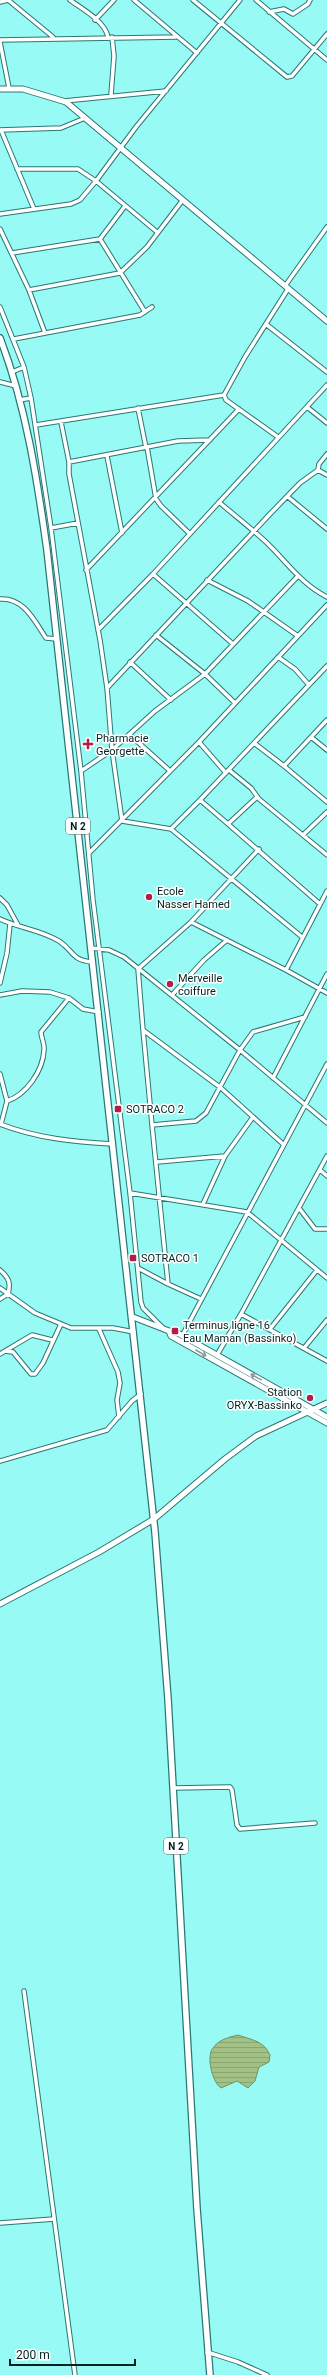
<svg xmlns="http://www.w3.org/2000/svg" width="327" height="2375" font-family="Roboto,sans-serif">
  <style>
    .water { fill: url(#water-rules); stroke: #719266 }
    .lines { fill: none; stroke-linecap: round; stroke-linejoin: round }
    .street-casing { stroke: #2a7774; stroke-width: 5.5 }
    .secondary-casing { stroke: #2a7774; stroke-width: 7 }
    .primary-casing { stroke: #2a7774; stroke-width: 8 }
    .street { stroke: #fff; stroke-width: 3.5 }
    .secondary { stroke: #fff; stroke-width: 5 }
    .primary { stroke: #fff; stroke-width: 5.5 }
    .oneway { stroke: #8d9c9b }
    .poi-dot { fill: #b11f49; stroke: #fff; stroke-width: 1.5 }
    .labels { text-anchor: middle; dominant-baseline: central; stroke-width: 3; stroke-linejoin: round; paint-order: stroke }
    .shield { fill: #fff; stroke: #4e6464; stroke-width: 1 }
    .shield-label { font-size: 10px; font-weight: bold; fill: #022221 }
    .poi-label { font-size: 11px; fill: #022221; stroke: #fff; text-anchor: start }
  </style>
  <defs>
    <pattern id="water-rules" width="6" height="5" patternUnits="userSpaceOnUse"><rect width="6" height="5" fill="#a1c284"/><path d="M0 2.5h6" fill="none" stroke="#89a672"/></pattern>
  </defs>
  <rect width="100%" height="100%" fill="#98faf5"/>
  <path class="water" d="M238,2035C252,2040 264,2041 270,2055L269,2062L259,2067L255,2081L248,2088L237,2081L221,2088C212,2082 206,2056 213,2048C218,2040 229,2037 238,2035Z"/>
  <g class="lines">
    <g class="street-casing">
      <path id="street" d="M8,0L53,37
        M70,0C82,9 105,21 108,37
        M134,0L197,53
        M193,0L287,77L292,76L327,34
        M256,0L327,60
        M0,2L8,0
        M269,12L284,9L293,14L308,4L310,0
        M95,20L114,0
        M0,40L176,37
        M0,42L9,88
        M111,95L114,56L112,37
        M64,101L166,91
        M0,130L61,128L85,118
        M1,130L34,209
        M0,214L71,204L80,200L96,181L78,169H17
        M0,229L29,290L45,333
        M157,232L96,181L136,127L240,0
        M100,239L125,206
        M12,253L100,239L145,312
        M285,286L327,227
        M29,290L120,273L147,247L182,201
        M0,307L24,367L12,372
        M267,325L327,372
        M14,339L140,315L152,307
        M0,382L16,386
        M31,398L51,528L81,771L93,900L130,1193L141,1302L143,1308L162,1327
        M19,400L31,398L24,367
        M307,407L327,423
        M138,408L146,448
        M61,422L69,462V474L100,640L107,688L112,750L122,821
        M36,425L224,395
        M278,437L226,400L224,395L245,357L288,289
        M147,447L156,499L161,506L189,533
        M107,456L122,533
        M69,462L178,441L210,440
        M318,470L327,475
        M288,497L327,529
        M219,502C234,515 251,528 266,542C286,561 301,584 327,597
        M51,528L78,523
        M86,570L239,409
        M207,580L248,601L298,636
        M0,599C24,597 35,622 46,638L57,639
        M98,630L153,574
        M156,635L205,674L235,703
        M233,644L153,574L327,385
        M278,657L295,669L309,685
        M130,662L171,700
        M107,688L270,514L300,483L318,470L319,464L327,454
        M327,720L284,766L327,802
        M130,735L169,770
        M311,737L327,750
        M199,742L226,773
        M254,743L284,766
        M229,770L251,788L259,799L327,855
        M81,771L112,750L155,711L205,674L298,576
        M257,797L228,824L320,904
        M200,800L228,824
        M122,821L171,829L200,800L327,666
        M171,829L302,937
        M303,835L327,812
        M259,849L191,922L286,970
        M90,852L199,742L327,605
        M327,891L286,970L327,993
        M0,898L7,905L18,925
        M0,919C19,928 41,930 59,941C74,951 71,960 92,962
        M191,922L138,969L143,1030L221,1088L283,1144
        M91,948L109,950L124,957L240,1050L327,1123
        M0,983L7,953L10,924
        M0,995L22,991L50,992L69,998L83,1009L99,1012
        M172,995L204,960L227,940
        M143,1030L152,1125
        M0,1074L7,1101L1,1124
        M273,1078L327,974
        M7,1101C26,1095 43,1071 44,1050C45,1044 41,1038 41,1032L69,998
        M0,1124C36,1138 74,1142 113,1144
        M327,1156L241,1314L327,1361
        M157,1162L225,1156
        M320,1170L327,1176
        M130,1193L247,1212L327,1278
        M203,1204L225,1156L253,1117
        M299,1208L315,1229H327
        M138,1268L168,1284
        M0,1270C9,1278 11,1283 8,1294L0,1299
        M0,1288L35,1313L71,1328H113L134,1332
        M201,1299L168,1284L152,1125L196,1121L206,1113L240,1050L253,1032L305,1017
        M99,1329L118,1372L120,1383L117,1400L119,1417
        M270,1329L317,1270
        M182,1336L327,1064
        M304,1348L327,1320
        M5,1351L13,1352L31,1374H35L43,1363L61,1324
        M0,1354L32,1335L52,1340
        M217,1355L241,1314
        M0,1461L107,1430L132,1401L141,1394
        M173,1788L230,1787L232,1790L237,1825L240,1829L315,1823
        M24,1991L75,2375
        M0,2223L54,2219
        M207,2352L238,2362L267,2375"/>
    </g>
    <g class="secondary-casing">
      <path id="secondary" d="M0,89H23L66,102L327,321
        M133,1317L169,1331H174L327,1417
        M169,1331L171,1336L180,1341L327,1423
        M0,1604L99,1552L154,1519L225,1459L256,1436L327,1403"/>
    </g>
    <g class="primary-casing">
      <path id="primary" d="M0,338C26,406 37,478 47,550L155,1532L168,1699L197,2209L210,2375"/>
    </g>
    <use href="#street" class="street"/>
    <use href="#secondary" class="secondary"/>
    <use href="#primary" class="primary"/>
  </g>
  <defs><path id="oneway-shaft" d="M-6 0H5M1.5-3L5.5 0L1.5 3" fill="none" stroke-width="1.6" stroke-linecap="round" stroke-linejoin="round"/></defs>
  <g class="oneway">
    <use href="#oneway-shaft" transform="translate(201 1353) rotate(30)"/>
    <use href="#oneway-shaft" transform="translate(256 1377) rotate(-151)"/>
  </g>
  <g class="poi-dot">
    <path d="M86 738h4v4h4v4h-4v4h-4v-4h-4v-4h4z"/>
    <circle cx="149" cy="897" r="4"/>
    <circle cx="170" cy="984" r="4"/>
    <rect x="114" y="1105" width="8" height="8" rx="2"/>
    <rect x="129" y="1254" width="8" height="8" rx="2"/>
    <rect x="171" y="1327" width="8" height="8" rx="2"/>
    <circle cx="310" cy="1398" r="4"/>
  </g>
  <g class="labels">
    <g class="shield">
      <rect x="66" y="818" width="24" height="16" rx="3"/>
      <rect x="164" y="1838" width="24" height="16" rx="3"/>
    </g>
    <g class="shield-label">
      <text x="78" y="826">N 2</text>
      <text x="176" y="1846">N 2</text>
    </g>
    <g class="poi-label">
      <text x="96" y="738">Pharmacie<tspan x="96" dy="13">Georgette</tspan></text>
      <text x="157" y="891">Ecole<tspan x="157" dy="13">Nasser Hamed</tspan></text>
      <text x="178" y="978">Merveille<tspan x="178" dy="13">coiffure</tspan></text>
      <text x="126" y="1109">SOTRACO 2</text>
      <text x="141" y="1258">SOTRACO 1</text>
      <text x="183" y="1325">Terminus ligne 16<tspan x="183" dy="13">Eau Maman (Bassinko)</tspan></text>
      <text x="302" y="1392" text-anchor="end">Station<tspan x="302" dy="13">ORYX-Bassinko</tspan></text>
    </g>
  </g>
  <path d="M10 2359v6h125v-6" fill="none" stroke="#022221" stroke-width="2"/>
  <text x="16" y="2359" font-size="12" fill="#022221" stroke="#ffffff" stroke-width="3" paint-order="stroke">200 m</text>
</svg>
